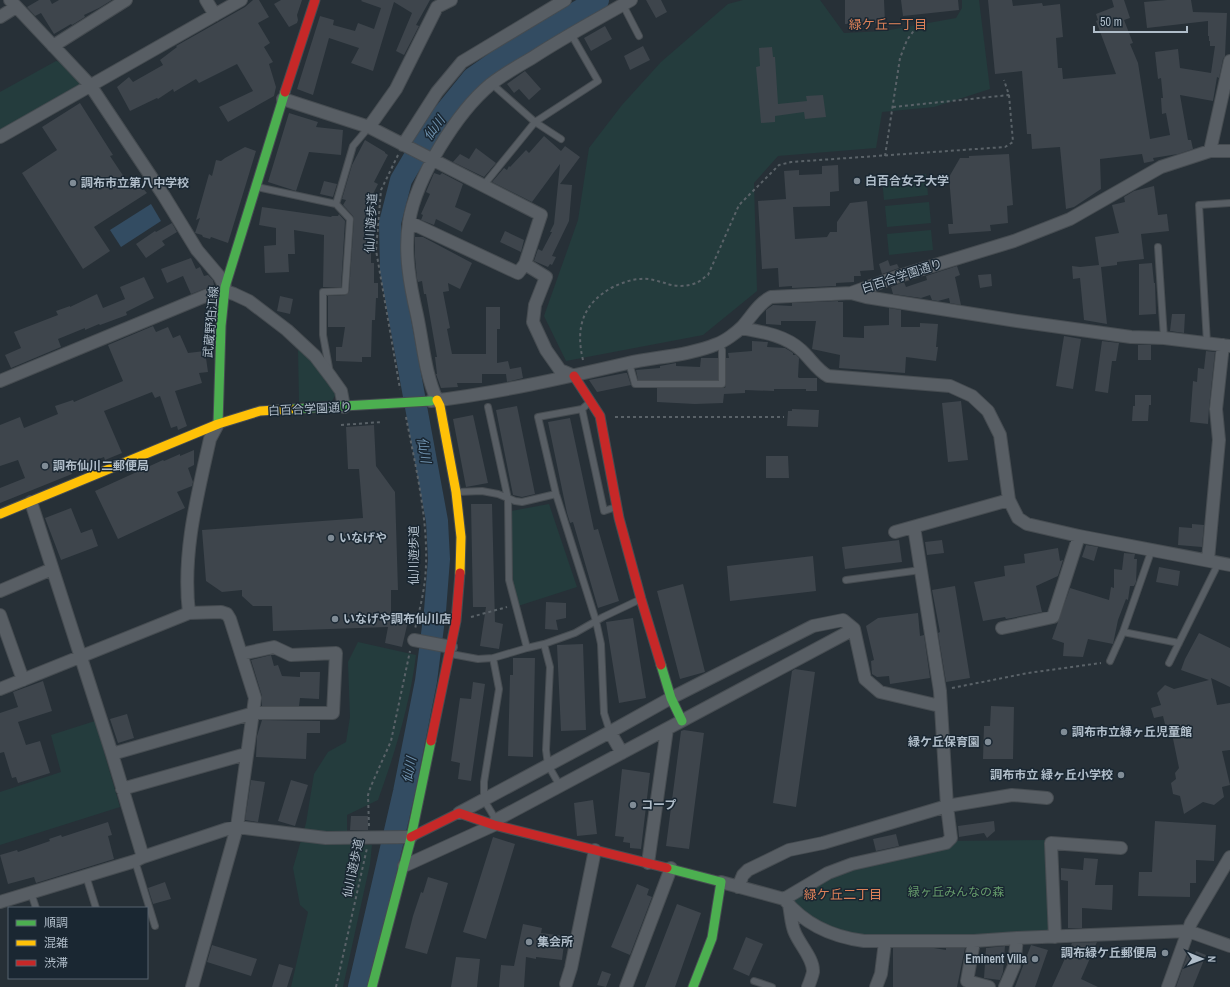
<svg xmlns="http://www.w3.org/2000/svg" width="1230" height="987" font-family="'Archivo Narrow','Noto Sans JP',sans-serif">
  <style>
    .green { fill: #243c3d }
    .water { fill: #334c62 }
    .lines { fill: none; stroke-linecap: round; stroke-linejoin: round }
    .river { stroke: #334c62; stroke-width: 22 }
    .building { fill: #3e454c }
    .lane-casing { stroke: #464c51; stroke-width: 8 }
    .street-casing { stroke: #464c51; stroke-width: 14 }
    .fast-casing { stroke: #464c51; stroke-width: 11 }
    .slow-casing { stroke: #464c51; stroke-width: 11 }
    .jam-casing { stroke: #464c51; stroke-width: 11 }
    .path { stroke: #5a6268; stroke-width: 2; stroke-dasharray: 3 3; stroke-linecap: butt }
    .lane { stroke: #585e64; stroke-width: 6 }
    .street { stroke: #585e64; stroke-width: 12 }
    .fast { stroke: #4caf50; stroke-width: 9 }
    .slow { stroke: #ffc107; stroke-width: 9 }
    .jam { stroke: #c62828; stroke-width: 9 }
    .poi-dot { fill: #808c96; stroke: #1a2732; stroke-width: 1.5 }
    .labels { text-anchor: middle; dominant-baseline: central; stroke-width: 3; stroke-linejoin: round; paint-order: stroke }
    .poi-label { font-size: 12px; font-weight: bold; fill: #b0bdc9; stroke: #1a2732; text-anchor: start }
    .street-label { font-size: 12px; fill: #b0bdc9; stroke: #1a2732 }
    .park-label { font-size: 12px; fill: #669c6b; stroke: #1a2732 }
    .neighbourhood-label { font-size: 13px; fill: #dc8158; stroke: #1a2732 }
    .water-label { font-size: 13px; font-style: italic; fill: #6f92af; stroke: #1a2732 }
  </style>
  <rect width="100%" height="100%" fill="#273037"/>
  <path class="green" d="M743,0H820L844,33L884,31L956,18L962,8V0H979L990,89L934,107L882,112L876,148L778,156L754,183L757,291L703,335L566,361L544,316L578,220L589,148L622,105L661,62L728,4Z
    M56,61L61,62L85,84L0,130V92Z
    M926,174L928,195L884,200L882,179Z
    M929,202L931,223L887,227L885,206Z
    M931,230L933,250L889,255L887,234Z
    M298,349L316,365L336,394L332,401L299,402Z
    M549,504L577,587L518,606L512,590L511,511Z
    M358,642L416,655C410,704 395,753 378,800L347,815V844L372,845L370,864L343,987H291L308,912L300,905L293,868L306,823L314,774L328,752L346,742L350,717L348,662Z
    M95,721L120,807L0,845V792L61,772L51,735Z
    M1049,840L1055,937L852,940L789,905L795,893L828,873L948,841Z"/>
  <path class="water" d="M151,204L161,221L121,247L110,230Z"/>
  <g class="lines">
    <path class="river" d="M359,987L404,792L426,681L435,611L439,559L437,521L391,271L390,223L401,180L430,131L473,78L516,48L598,0"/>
  </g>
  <path class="building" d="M39,0H50L52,4L59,0H112L99,8L84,15L85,17L72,25L71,24L54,34L41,13L35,16L27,7Z
    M253,0H259L269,17L258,23L270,43L264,47L273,62L269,64L276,87L274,96L228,122L219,107L253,91L237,64L199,83L196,79L174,92L173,89L158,99L157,98L130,111L117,87L129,77L133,82L163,65L160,60L177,47L176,46L245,7Z
    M281,0H302L297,15L298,20L297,23L289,27L274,4Z
    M362,0H430L416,25L419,26L404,55L396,51L412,13L394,2L373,71L351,63L359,48L329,38L313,95L297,89L320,16L334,20L333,25L355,31L358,23L374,29L381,8L361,1Z
    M646,0H661L667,12L656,18Z
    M845,0H884L885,23L845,24Z
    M901,0H958L959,10L903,16Z
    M988,0H1012L1013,6L1042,3L1043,6L1060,4L1063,37L1056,38L1058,68H1062L1063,79L1116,74L1096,21L1098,20L1096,14L1114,7L1112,0H1124L1130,18L1124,20L1133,43L1130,44L1138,63L1150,139L1170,135L1166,113L1162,114L1161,98H1163L1161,78L1158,79L1155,52L1178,49L1180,68L1211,73L1215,46H1210V41H1209V36H1208V21L1147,28L1144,2L1167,0H1191L1193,12L1227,13L1225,56L1223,59L1219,78L1217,77L1213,101L1180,95L1188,140H1191L1193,149L1178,154L1153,158L1154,161L1144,163L1142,154L1100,159L1101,189L1074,207L1066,209L1060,147L1032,149L1031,134H1027L1022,71L995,74Z
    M605,26L612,39L591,51L584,38Z
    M643,46L650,60L630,70L624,56Z
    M772,47L773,57H775L778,104L807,101L806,96L823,95L826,117L805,119L804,112L775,116V122L761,123L756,67L760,66L759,48Z
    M525,71L541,89L529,100L519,89L514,93L507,84Z
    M80,103L113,155L110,156L126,180L132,176L147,193L94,227L110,251L83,269L22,173L57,150L42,127Z
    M289,113L318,122L316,127L343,130L341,155L309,152L296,191L268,182Z
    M544,136L561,151L565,146L580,157L560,184L572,185L569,221L552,256L556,257L552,265L550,264L548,267L534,261L538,249L542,251L552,232H550L554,224L560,164L532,202L492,182L504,168L507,170L509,166L510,167L526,150L529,153Z
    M365,140L385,152V153L388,155L374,182L378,184L370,200L375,203L370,214L373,217L371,219V263H374V283H378V298H376L375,320H372L371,357H362V362L336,361V347H342L345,327H328V296L346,295L349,292L354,219L353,216L343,205L346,200L342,199L352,165Z
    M245,147L256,151L228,243L211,237L210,239L203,237L202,235L195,233L200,218L196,220L209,174L212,176L216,160L221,161L225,158Z
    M476,148L496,163L484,177L453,162L460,154L469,159Z
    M1009,154L1013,205L1007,206L1008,223L990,225L991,231L949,234L948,224H953L949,177L960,158H969V156Z
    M838,165L839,191L830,192V206L793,207L795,239L827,237L830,232H837V222L850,203L867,201L874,270L860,271L861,276H854V282L836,283V286L792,288V286L779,287L778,268L762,269L758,201L786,199L784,171L799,170V175L822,174V166Z
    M434,173L440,175L442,173L463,184L455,207L471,214L462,232L436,219L434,225L421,220L423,215L421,214L430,194L426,192Z
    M324,181L337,184L333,197L320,194Z
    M1154,186L1158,215L1167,214L1169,231L1141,234L1144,259L1117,262V265L1101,267L1107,324L1084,320L1080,278L1073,279L1072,266L1080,267L1099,265L1095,237L1119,233L1112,205L1125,202L1124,197L1134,191Z
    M262,207L331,217L332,216H338L339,214L345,221L341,287H323L324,235L294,230L295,254H288L289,272L265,273L264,246L276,245V228L259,225Z
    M172,223L177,232L162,241L165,245L146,258L136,244L155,231L156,232Z
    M505,231L524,240L521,252L500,242Z
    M415,237H423L472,263L460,289L448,283L449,291L443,292L450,328L447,329L452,354H486V307H500V329H497V363L508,361L510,369L521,367L523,378L507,382L506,374H482V383H457L458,387L441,388L436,374H437L435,357H437L426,294H424L422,281L418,282L417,279L415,257Z
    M191,258L196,269L200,267L204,276L208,275L213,280L214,285L191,294L183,276L167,283L161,269Z
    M888,260L890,266L897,264L899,268L882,274L879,264Z
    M1152,263L1154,283H1155L1156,314L1139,315V264Z
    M957,266L960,275L955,277L961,305L950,303L949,298L938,301L932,300L930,295L921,298L893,294L891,287L904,282L906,287L927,280L926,276Z
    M991,274L992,286L980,288L978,275Z
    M144,277L154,298L126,312L127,315L100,325L99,324L85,330V328L58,339L61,347L11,368L5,355L21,348L14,332L58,315L56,311L70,306V307L97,294L103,308L125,299L120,287Z
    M280,296L293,299L290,314L277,311Z
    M838,301V302H843V337L864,338V326L889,325V308L901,310V327H920V323L938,324L936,347H938L936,361L906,357L905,373L839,368L840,355L812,349L816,321H781V325L766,324V310L773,305L792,306V303Z
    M1172,314H1185L1184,333L1170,331Z
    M153,326L156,332L168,327L173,338L180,335L188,353L205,351L208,372L199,373L202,383L175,391L187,426L178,430L177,426L171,428L160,396L155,398L152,392L104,411L122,453L105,460L104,457L70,470L72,474L0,503V488L25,478L18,460L0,466V425L20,417L24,428L58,414L55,406L73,400L74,402L123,381L108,345Z
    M1064,336L1081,339L1073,389L1056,386Z
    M752,341L768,342L767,347L785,348L790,351L793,353V355H796L799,358L798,377L799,378H817V391H806V389H774V391L745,390V393L724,394L723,403L695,404L657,402V388H725L726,384V358H729L728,353L752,351Z
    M1102,341L1119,343L1116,361H1112L1108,393L1095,391Z
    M1138,345H1151V360H1138Z
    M1206,351L1215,352L1209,408L1208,424L1190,422L1193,381L1197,382L1198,368L1204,369Z
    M701,358H718V380H638L636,370L660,368V366L676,363V366L700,367Z
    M625,373H627L631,385L597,392L589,380Z
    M1135,395H1151V405H1149L1148,421H1132L1133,406H1135Z
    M961,401L968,460L948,462L942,403Z
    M517,406L535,494L522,497L513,495L496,410Z
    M792,409L819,410L818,427L787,426L788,411H792Z
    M473,415L488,483L466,487L453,419Z
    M570,418L594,530L598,529L619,601L598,608L573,522L570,523L567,513L548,422Z
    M374,425L376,466L395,492L398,590H391V613L409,617L402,647L385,643L388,627L273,631L272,606H253L242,596V590L222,592L206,581L202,530L363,518L359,469H348L346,427Z
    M194,450V465L188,468L193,482L192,486L177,492L185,508L118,539L95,491L163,460L164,461L180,454V456Z
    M766,456H788L789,478H766Z
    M471,504H492L495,622L503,624L499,649L480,646L486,607H473Z
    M71,508L81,533L92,529L98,546L61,560L45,518Z
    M1192,524L1204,525L1202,547L1178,545L1179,527L1192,528Z
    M899,540L902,562L845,569L842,547Z
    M942,540L944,553L927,555L925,542Z
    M1086,545L1098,547L1094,561L1082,557Z
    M1058,548L1060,561L1063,560L1058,576L1036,586L1042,612L1006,619L1005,617L983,621L974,582L1005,576L1004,566L1025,563L1024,554Z
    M1124,553L1135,554L1134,559H1137L1136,582L1134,586H1130L1128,600L1126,599L1118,620L1113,644L1088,639L1083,657L1063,656L1064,643L1052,639L1070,588L1109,600L1111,587L1114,588V569L1122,570Z
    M813,556L816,591L730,601L727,566Z
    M1159,567L1180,571L1178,586L1156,582Z
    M683,584L705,672L680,679L657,591Z
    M955,586L970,678L946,682L938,633L940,632L932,590Z
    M546,602L566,603V618L556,620L558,630L545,629Z
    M918,613L920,636L924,635L930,678L890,684L889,676L877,677L872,674L871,661L874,660L866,626L878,618Z
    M633,618L646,698L619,703L606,622Z
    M1199,633L1230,648V687L1211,678L1217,705L1230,703V750L1222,751L1230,785L1222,787L1224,797L1214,805L1203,802L1184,814L1180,796L1173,794L1171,783L1176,779L1175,773L1179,768L1171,729L1166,728L1163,716L1154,718L1151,708L1161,705L1157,693L1165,685L1174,689L1209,680L1181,670L1185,659Z
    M583,644L586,730L561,731L557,645Z
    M271,655L274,666L278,665L282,676L300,677V672H320L319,699L300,698L299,706H262V696L251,660Z
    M513,658H535L533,757L508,756L510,675H513Z
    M795,669L815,672L796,807L773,803L792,671Z
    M43,681L52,711L18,722L26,745L40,741L50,773L18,783L16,777L12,778L4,752L0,753V713L18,707L13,692Z
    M473,682L485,684L471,781L458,779L460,763L451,761L460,698L471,699Z
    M991,706L1014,707L1013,759H983L984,726H990Z
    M127,714L134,738L118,743L110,719Z
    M262,720L320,721V733H307L306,759L256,757L257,736Z
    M684,730L704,733L689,849L666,846L681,731Z
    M622,769L650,773L641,849L630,848V843L623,842L624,837L615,836Z
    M251,780L265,782L258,822L245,820Z
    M291,780L308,785L295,826L278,821Z
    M593,800L597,834L577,836L574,803Z
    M351,816H368V830H350Z
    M994,821L995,831L987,838L984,833L959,837L958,826Z
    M1155,821L1216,825L1214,861L1196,860V883H1190V897L1138,896L1139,872H1152Z
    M108,822L112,835L108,836L114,859L36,883L34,877L8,884L0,855L17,850L18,852L50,841L49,839L61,835L62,837Z
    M896,834L899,846L876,851L873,839Z
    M493,837L515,844L486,939L463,932Z
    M1084,858L1098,859L1095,885H1113L1112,910L1082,908V928H1068V881L1061,880V868L1083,870Z
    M428,877L448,883L427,954L405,948L413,916L421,892L423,893Z
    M165,882L171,899L153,904L148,888Z
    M637,884L649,889L647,895L652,897L630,955L611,947Z
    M677,904L701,913L675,987H645Z
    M523,924L542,928L541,933L565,936L562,960L536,957V959L526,957L524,987H499L501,965L514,966Z
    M746,937L763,944L749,976L733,969Z
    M1097,942L1081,979L1098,987H1052L1072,943Z
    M212,945L257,959L251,976L207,962Z
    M1031,945L1048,950L1035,987H1015Z
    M1005,946L1003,972L1000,980L984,978L986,948Z
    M893,948H934L946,950V948H965L957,987H893Z
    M1196,951L1206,955L1193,987H1176L1188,953L1194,956Z
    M456,957L480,959L477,987H451Z
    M279,964L293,968L287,987H272Z
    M602,971L611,974L606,987L597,985Z"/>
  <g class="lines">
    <g class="lane-casing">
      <path id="lane" d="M623,5L639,36
        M492,84L535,122L561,139
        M483,186L535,122L598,81L571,34
        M257,187L336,204L350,219L345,291L323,292V335L330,373
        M336,204L353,146L369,127
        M1158,247L1164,338
        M1207,343L1199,205L1230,203
        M629,363L635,384H722V350L719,343
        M589,403L582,409L538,417L556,494L596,621L601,644L604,713L610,732
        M488,407L508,499L509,580L527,648
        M582,409L604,511L616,507
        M458,492L482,491L498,494L515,501L522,502L556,494
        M846,580L921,570
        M1123,632L1179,643
        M544,644L550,667L546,750L548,765L560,786
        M451,654L478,659L493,658L527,648L544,644L575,633L603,617L641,599
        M493,658L499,689L484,782V800L496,820
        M1110,661L1123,632L1152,549
        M1169,663L1219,562
        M135,861L155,926
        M86,876L96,908
        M31,893L36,908
        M754,981L772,987"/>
    </g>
    <g class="street-casing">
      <path id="street" d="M10,0L90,85L164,196L197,250L219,276L225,287
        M206,0L215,15
        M0,17L16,7
        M53,46L126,0
        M283,99L369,127L541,215L525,264L546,277L535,305L533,322L546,350L560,370L574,376
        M369,127L396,89L437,7L451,0
        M0,137L241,0
        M403,145L437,92L462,62L565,0
        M1210,151L1230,61
        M409,222L518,273L525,264
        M851,293L866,297L1017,321L1131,337L1164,338L1230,346
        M741,328C762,332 785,335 801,350C810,358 817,370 828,376L950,386L972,396L988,411L1000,435L1009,500L1018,518L1027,524L1079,536L1230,565
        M0,381L210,294L225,291L234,294L249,301L287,330L315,356L331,377L341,391L344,407
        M437,400C425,374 423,343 417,315C410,285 404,253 409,222C416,178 457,112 491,84C504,74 518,66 532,58C564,37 598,19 631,0
        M431,401C498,393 563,378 628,363C656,357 691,355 717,344C725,341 736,333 742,327C751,317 759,303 771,297L851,293L896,277L1014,241L1070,219L1161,167L1210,151H1230
        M31,502L112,754L143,857
        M895,532L1009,500
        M1208,560L1219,440L1216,409L1223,345
        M0,591L52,569
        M189,613C182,554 197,497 210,439L218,424
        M0,615L23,680
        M1002,628L1053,617L1079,536
        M414,640L451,647
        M0,689L189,613L221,612L227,614L230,619L255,698L237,827L192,987
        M610,732L622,753
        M112,754L254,713H333L336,653L291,655L274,647L241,654
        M122,789L246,754
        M459,813L610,732L671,698L813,626L843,620L854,629L865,679L880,692L940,706
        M648,863L667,729
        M404,866L494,825L496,820L854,629
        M721,882L784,899C804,924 833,937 864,941H974L1017,938L1188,931L1230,946
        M738,887L743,875L748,870L789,850L823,843L947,806L1012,795L1047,798
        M784,899L828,873L852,864L946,843L951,838L947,806L940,691L914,527
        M0,902L135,861L143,857L227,829L237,827L326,838L411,837
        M789,905C791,914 791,925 795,933C800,945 814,959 813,972C812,977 810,982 808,987
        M1055,937L1051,843L1121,848
        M974,941L967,981L989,987
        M566,984L571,968L595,850
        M626,987L671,868
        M876,987L881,974L885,942
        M1005,987L1014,966L1017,938
        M1168,987L1191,923L1230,857"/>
    </g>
    <g class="fast-casing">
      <path id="fast" d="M291,409L431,401
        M218,424L221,326L225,287L285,92
        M661,665L671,698L682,721
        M667,868L721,882L712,938L693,987
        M372,987L410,842L431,741"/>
    </g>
    <g class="slow-casing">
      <path id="slow" d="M437,400L440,406L456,492L461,537L460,573
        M0,514L218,424L260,411L291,409"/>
    </g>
    <g class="jam-casing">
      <path id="jam" d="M285,92L315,0
        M574,376L600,416L619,518L641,599L661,665
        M431,741L456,621L460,573
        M411,837L459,813L494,825L667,868"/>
    </g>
    <path class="path" d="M893,107L1009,95
      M398,155L381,190L376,250L400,389
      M885,156L900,58L907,40L915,29
      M583,360C575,327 583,302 615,286C622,283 632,279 641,279C649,278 657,281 665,283C674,287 689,287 698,282C701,281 704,277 708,275L739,205L779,165L791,162L1005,147L1013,142L1009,95L1004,80
      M406,417C416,469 432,534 424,587C422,601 418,616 415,629
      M615,417H784
      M341,425L382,422
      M471,617L507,607
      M952,688L1028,673L1101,663
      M369,826L368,795L371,786L391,741L410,651
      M336,987L367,848"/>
    <use href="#lane" class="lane"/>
    <use href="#street" class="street"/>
    <use href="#fast" class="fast"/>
    <use href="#slow" class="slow"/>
    <use href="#jam" class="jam"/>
  </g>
  <g class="poi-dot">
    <circle cx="857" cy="181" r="4"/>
    <circle cx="73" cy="183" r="4"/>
    <circle cx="45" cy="466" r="4"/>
    <circle cx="331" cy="538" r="4"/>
    <circle cx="335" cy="619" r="4"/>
    <circle cx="1064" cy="732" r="4"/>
    <circle cx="988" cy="742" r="4"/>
    <circle cx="1121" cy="775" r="4"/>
    <circle cx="633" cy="805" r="4"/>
    <circle cx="529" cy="942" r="4"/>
    <circle cx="1165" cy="953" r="4"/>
    <circle cx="1035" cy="959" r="4"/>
  </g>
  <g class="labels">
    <g class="poi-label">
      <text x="865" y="181">白百合女子大学</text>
      <text x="81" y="183">調布市立第八中学校</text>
      <text x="53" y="466">調布仙川二郵便局</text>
      <text x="339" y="538">いなげや</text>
      <text x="343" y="619">いなげや調布仙川店</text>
      <text x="1072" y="732">調布市立緑ヶ丘児童館</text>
      <text x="980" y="742" text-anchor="end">緑ケ丘保育園</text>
      <text x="1113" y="775" text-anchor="end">調布市立 緑ヶ丘小学校</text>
      <text x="641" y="805">コープ</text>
      <text x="537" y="942">集会所</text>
      <text x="1157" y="953" text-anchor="end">調布緑ケ丘郵便局</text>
      <text x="1027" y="959" text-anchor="end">Eminent Villa</text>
    </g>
    <g class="street-label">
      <text transform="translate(371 223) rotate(-87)">仙川遊歩道</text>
      <text transform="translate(902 276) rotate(-18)">白百合学園通り</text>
      <text transform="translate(211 322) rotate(-85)">武蔵野狛江線</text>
      <text transform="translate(310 409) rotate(-3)">白百合学園通り</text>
      <text transform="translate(414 555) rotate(-90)">仙川遊歩道</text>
      <text transform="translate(353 868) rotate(-78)">仙川遊歩道</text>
    </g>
    <g class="park-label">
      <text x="956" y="892">緑ヶ丘みんなの森</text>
    </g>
    <g class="neighbourhood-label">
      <text x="888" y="24">緑ケ丘一丁目</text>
      <text x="843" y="894">緑ケ丘二丁目</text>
    </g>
    <g class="water-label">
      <text transform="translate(434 128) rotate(-54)">仙川</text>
      <text transform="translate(424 450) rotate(80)">仙川</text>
      <text transform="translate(409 770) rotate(-79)">仙川</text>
    </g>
  </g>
  <rect x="8" y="907" width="140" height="72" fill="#1a2732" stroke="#56636e"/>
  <rect x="16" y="920" width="20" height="6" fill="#4caf50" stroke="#56636e"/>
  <text x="44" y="927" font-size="12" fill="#b0bdc9">順調</text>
  <rect x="16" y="940" width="20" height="6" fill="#ffc107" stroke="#56636e"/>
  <text x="44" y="947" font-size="12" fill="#b0bdc9">混雑</text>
  <rect x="16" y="960" width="20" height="6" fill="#c62828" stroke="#56636e"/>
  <text x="44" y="967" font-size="12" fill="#b0bdc9">渋滞</text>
  <g transform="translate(1202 959) rotate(91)" stroke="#1a2732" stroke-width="3" paint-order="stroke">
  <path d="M0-3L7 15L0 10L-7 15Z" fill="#b0bdc9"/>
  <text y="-6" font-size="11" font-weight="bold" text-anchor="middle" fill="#b0bdc9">N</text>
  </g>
  <path d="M1094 26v6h93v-6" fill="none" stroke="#b0bdc9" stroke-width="2"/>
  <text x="1100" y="26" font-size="12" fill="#b0bdc9" stroke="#1a2732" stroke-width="3" paint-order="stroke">50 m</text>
</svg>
